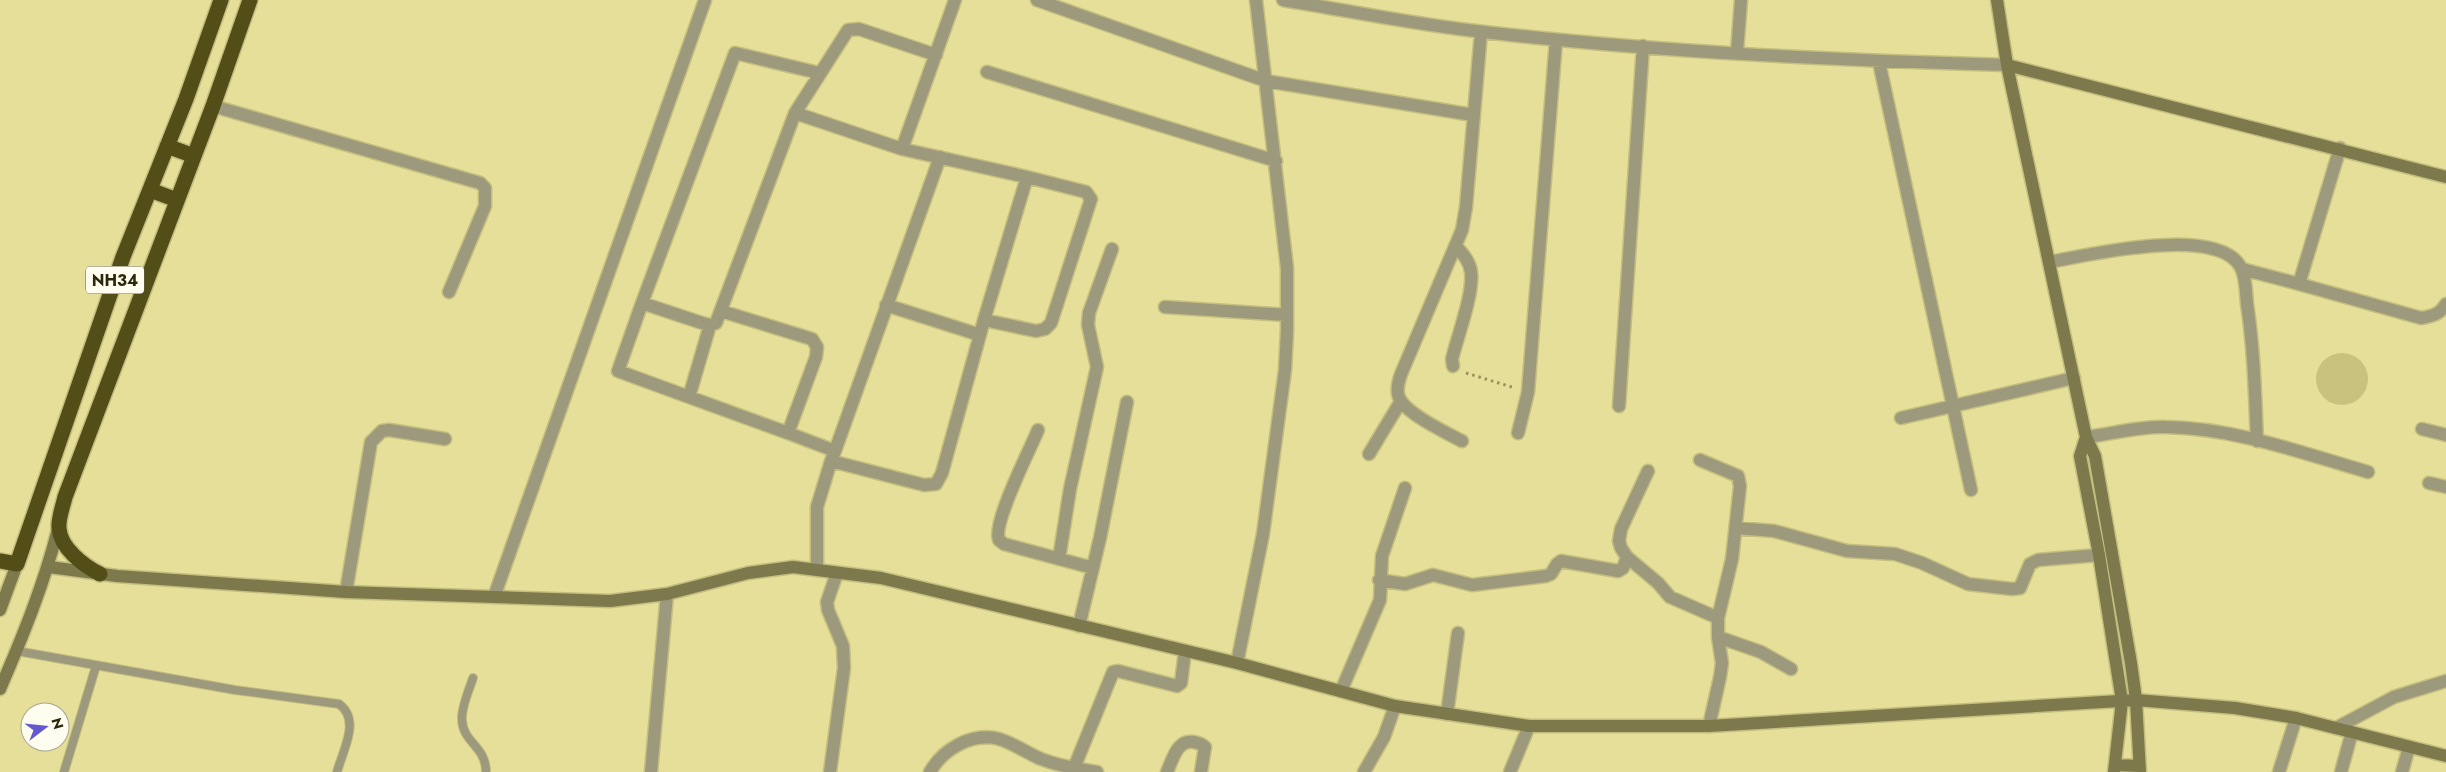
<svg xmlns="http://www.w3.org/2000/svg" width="2446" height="772" font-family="Jost,sans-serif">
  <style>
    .building { fill: #c9c27e }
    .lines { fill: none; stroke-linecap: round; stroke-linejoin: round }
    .lane-casing { stroke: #c4be7f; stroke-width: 10 }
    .street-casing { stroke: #c4be7f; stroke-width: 15 }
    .secondary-casing { stroke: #c4be7f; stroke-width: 15 }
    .highway-casing { stroke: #c4be7f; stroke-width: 18 }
    .path { stroke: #97925d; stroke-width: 3; stroke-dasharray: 2.5 4; stroke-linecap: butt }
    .lane { stroke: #9c997c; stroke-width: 8 }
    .street { stroke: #9c997c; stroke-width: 12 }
    .secondary { stroke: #7d794d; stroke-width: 12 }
    .highway { stroke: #534d17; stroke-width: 15 }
    .labels { text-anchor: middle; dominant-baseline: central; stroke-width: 5; stroke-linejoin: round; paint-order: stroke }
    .shield { fill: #fefdf0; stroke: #6a674f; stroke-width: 1 }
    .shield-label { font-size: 16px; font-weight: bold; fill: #2a270a }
  </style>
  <rect width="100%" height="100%" fill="#e6df99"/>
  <path class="building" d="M2316 379a26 26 0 1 1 52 0a26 26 0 1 1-52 0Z"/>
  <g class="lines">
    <g class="lane-casing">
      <path id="lane" d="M17,651L235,690L339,704C361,720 343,750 337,772
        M473,678C469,690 461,708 462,720C463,743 486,746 486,772
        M64,772L96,666"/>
    </g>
    <g class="street-casing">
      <path id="street" d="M1037,0L1266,81L1473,115
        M1283,0C1350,11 1417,25 1484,32C1657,52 1833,60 2007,65
        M1737,52L1741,0
        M1879,62L1971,490
        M987,72L1276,161
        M819,73L735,53L642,303L702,323L710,325L716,323L795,113L902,149L955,0
        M213,106L480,183L485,188V206L449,292
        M795,113L848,30L859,29L936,55
        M902,149L1027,177L984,320L1036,331L1045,329L1051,323L1091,199L1086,192L1027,177
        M2050,262C2087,255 2223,223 2242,270C2246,280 2246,293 2247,304C2254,349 2255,395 2257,441
        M2242,269L2299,284L2340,148
        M2299,284L2421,318C2433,316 2440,314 2446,304
        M642,303L618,371L689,397
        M886,305L980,335
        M1165,307L1287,315
        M710,325L689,397L788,433L816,357L817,347L812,339L721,311
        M1453,366L1452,359C1457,338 1474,293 1471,272C1470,262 1463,254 1456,246
        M1619,406L1643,46
        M1901,418L2074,378
        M2422,429L2446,435
        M1038,430C1030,450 992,523 999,540L1004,544L1093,568
        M788,433L835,451L832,458
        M1518,433L1528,392L1556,40
        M2086,437C2111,434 2140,426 2166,427C2235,428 2302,453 2368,472
        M1462,441C1445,432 1401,412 1398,394C1396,382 1403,370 1407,360L1462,230L1466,207L1481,32
        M835,451L940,157
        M1369,454L1401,401
        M1700,460L1738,476L1740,486L1732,559L1718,618V637L1722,663L1720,677L1709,726
        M1648,471L1621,529L1619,541L1621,548L1627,557L1658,583L1670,597L1718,618
        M2429,483L2446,487
        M1736,528L1774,531L1847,551L1895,554L1922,563L1968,584L2012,589L2020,588L2030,564L2038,560L2099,555
        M1059,559L1070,489L1097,367L1088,325L1089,313L1112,249
        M817,570V507L831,461L924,485L936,484L942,473L984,320
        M1379,580L1405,584L1433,575L1472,585L1546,576L1551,574L1557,564L1561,561L1618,571L1623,568L1627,557
        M346,592L371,442L382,431L389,430L445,439
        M494,597L705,0
        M1079,626L1100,538L1127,402
        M1718,637L1761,652L1791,669
        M1237,663L1263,534L1285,370L1287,331V268L1256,0
        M1341,691L1380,600L1382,556L1405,488
        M1447,714L1458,633
        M2336,728L2394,697L2446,681
        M1074,768L1113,672L1118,671L1177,686L1181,683L1185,651
        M651,772L667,594
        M830,772L844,668L843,646L828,610L827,602L837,573
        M930,772C943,749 972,732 999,739C1013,743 1027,753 1041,759C1059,766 1078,769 1097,772
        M1167,772C1173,759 1177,739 1194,742C1199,743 1201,743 1205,747L1201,772
        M1364,772L1384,737L1395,706
        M1510,772L1529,726
        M2279,772L2296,718
        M2341,772L2352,732
        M2402,772L2409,747"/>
    </g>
    <g class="secondary-casing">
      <path id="secondary" d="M1997,0L2007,65L2086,437L2095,456L2131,663L2136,700L2140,772
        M2007,65L2446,177
        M2086,437L2080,456L2099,555L2122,701L2114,772
        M49,567L117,576L346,592L610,601L667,594L748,573L793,567L881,578L1237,663L1395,706L1529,726H1709L2136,700L2235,708L2296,718L2446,756
        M0,610L17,564
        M0,689C23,636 44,584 58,529
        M2115,765L2139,766"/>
    </g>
    <g class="highway-casing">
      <path id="highway" d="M167,146L194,156
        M150,190L177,200
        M0,561L17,564L123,257L186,99L221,0
        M100,574C84,566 60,548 59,528C58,519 63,506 65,497L213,106L250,0"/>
    </g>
    <path class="path" d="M1466,373L1515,388"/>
    <use href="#lane" class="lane"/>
    <use href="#street" class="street"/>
    <use href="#secondary" class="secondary"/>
    <use href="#highway" class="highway"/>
  </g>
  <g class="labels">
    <rect class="shield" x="86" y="266.5" width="58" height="27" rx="4"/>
    <g class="shield-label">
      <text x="115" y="280">NH34</text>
    </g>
  </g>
  <g transform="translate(45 727) rotate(74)"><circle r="24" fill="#fefdf0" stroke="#a9a794"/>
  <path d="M0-4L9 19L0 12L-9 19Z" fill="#6559d2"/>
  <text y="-8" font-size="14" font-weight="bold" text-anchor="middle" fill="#2a270a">N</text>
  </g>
</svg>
